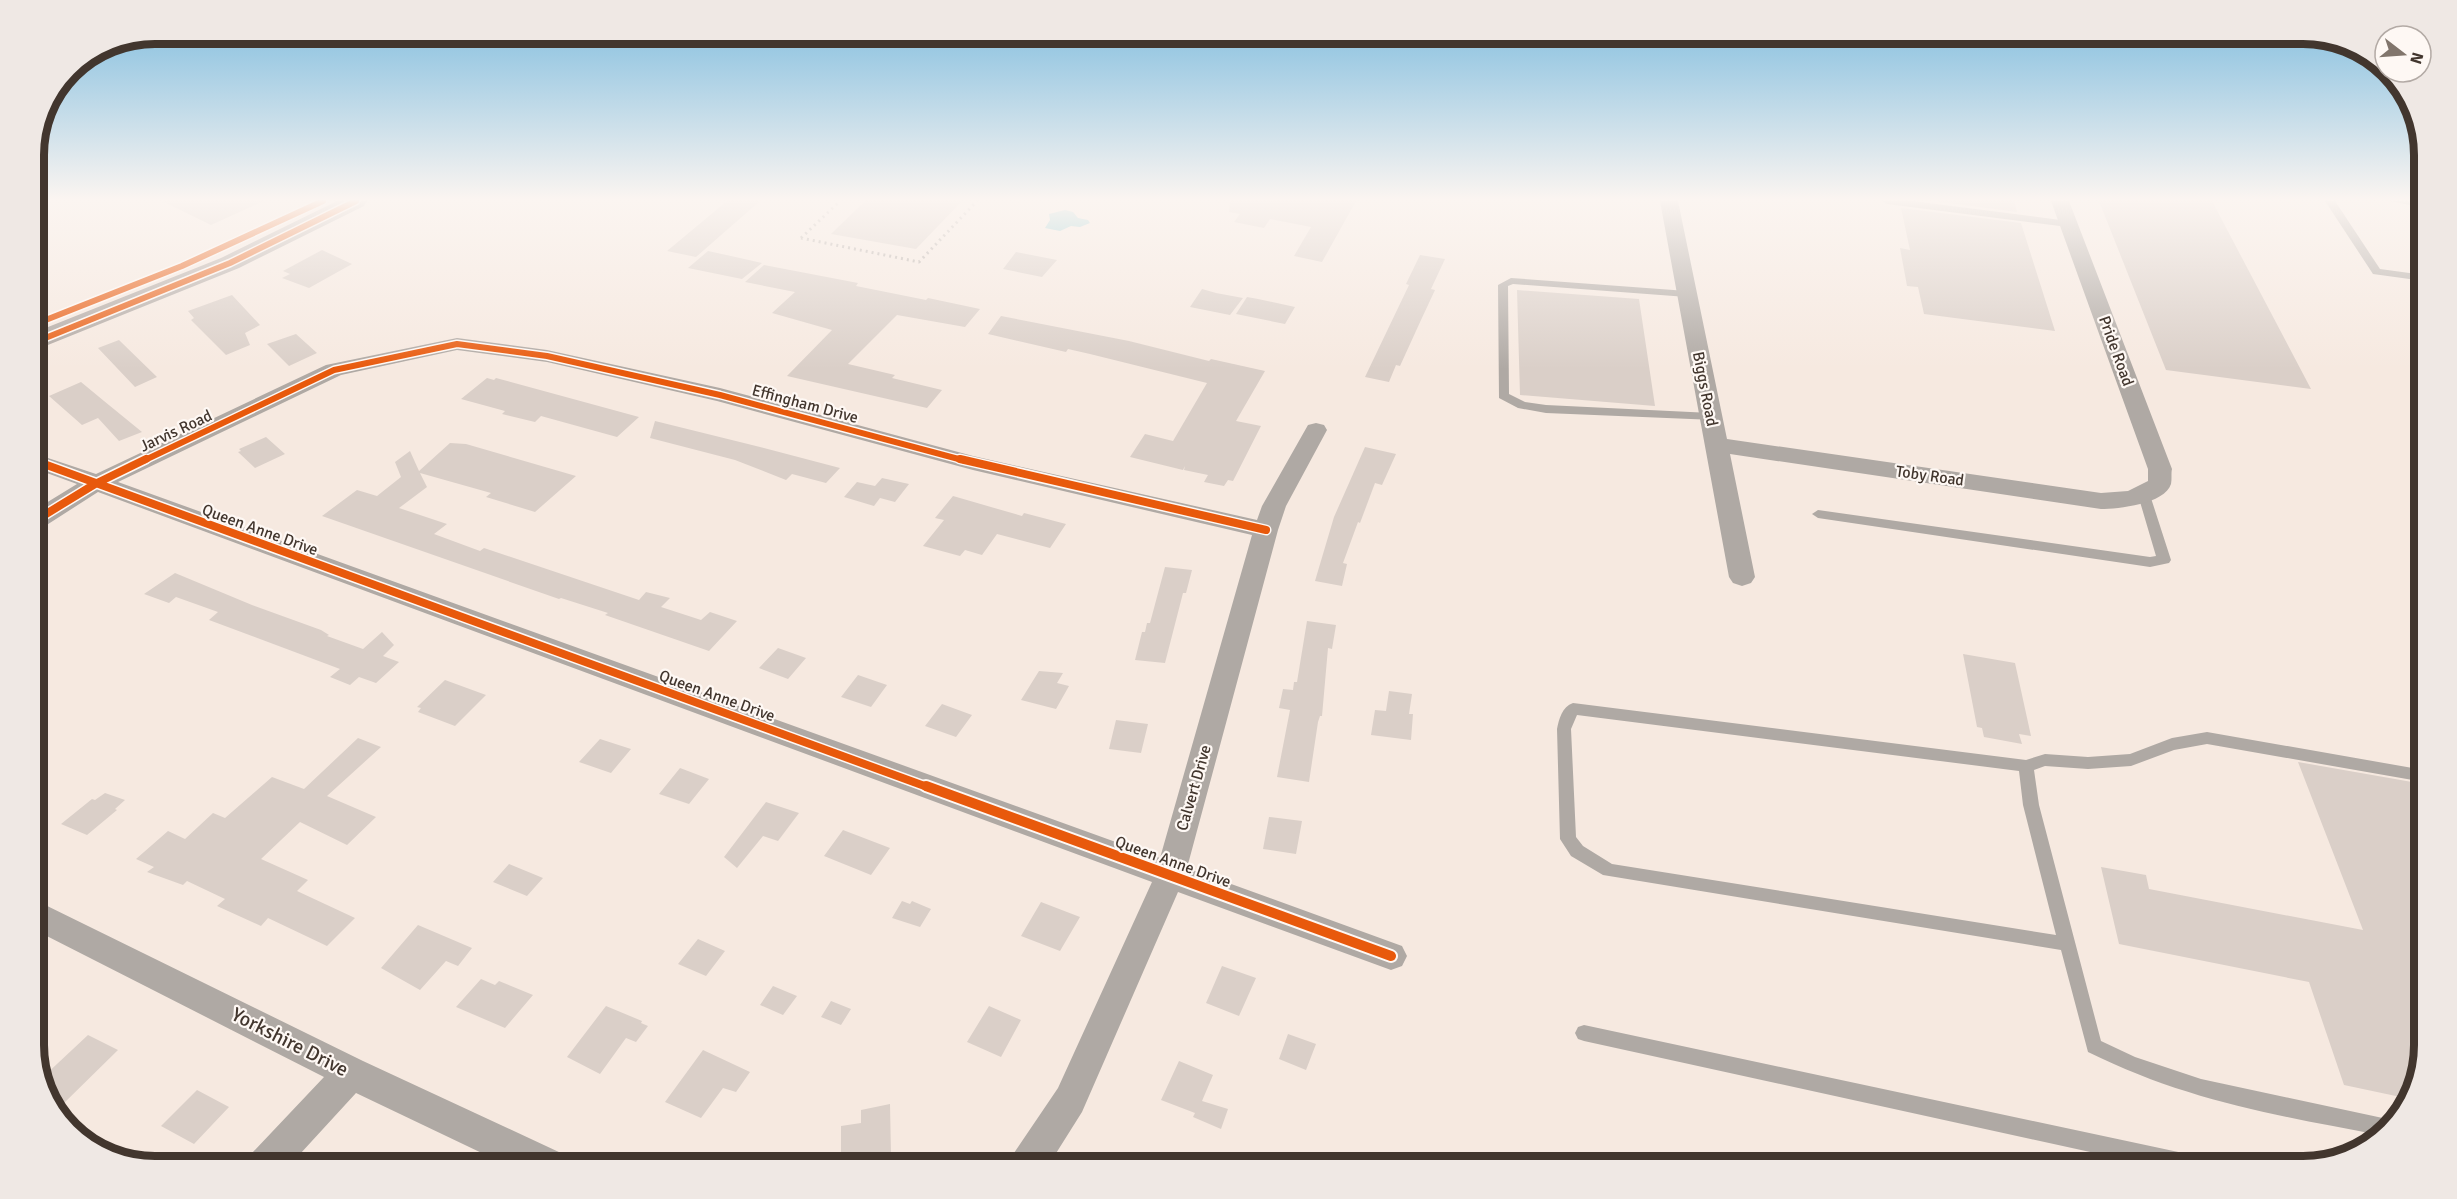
<svg xmlns="http://www.w3.org/2000/svg" width="2457" height="1199" font-family="Signika,sans-serif">
  <style>
    .water { fill: #7bc6d0 }
    .building { fill: #dacfc8 }
    .lines { fill: none; stroke-linecap: round; stroke-linejoin: round }
    .path { stroke: #afa8a3; stroke-width: 3; stroke-dasharray: 2 4; stroke-linecap: butt }
    .lane { fill: #afa9a4; fill-rule: evenodd }
    .street { fill: #afa9a4; fill-rule: evenodd }
    .secondary { fill: #b0a8a3; fill-rule: evenodd }
    .cycleway-far2-casing { stroke: #fef8f4; stroke-width: 9 }
    .cycleway-far1-casing { stroke: #fef8f4; stroke-width: 11 }
    .cycleway-casing { stroke: #fef8f4; stroke-width: 14 }
    .cycleway-far2 { stroke: #e8590c; stroke-width: 6 }
    .cycleway-far1 { stroke: #e8590c; stroke-width: 8 }
    .cycleway { stroke: #e8590c; stroke-width: 10 }
    .labels { text-anchor: middle; dominant-baseline: central; stroke-width: 4.5; stroke-linejoin: round; paint-order: stroke }
    .street-label { font-size: 16px; fill: #42362e; stroke: #fef8f4 }
    .near-street-label { font-size: 20px; fill: #42362e; stroke: #fef8f4 }
    .rim { fill: none; stroke: #42362e; stroke-width: 8 }
  </style>
  <rect width="100%" height="100%" fill="#f6e9e0"/>
  <path class="water" d="M1065,210L1073,212L1078,218L1088,220L1090,223L1080,227L1071,226L1060,231L1045,228L1050,220L1049,214Z"/>
  <path class="building" d="M162,201H264L211,225Z
    M727,201H760L696,257L667,251Z
    M865,201H962L916,249L831,234Z
    M1230,201H1356L1322,262L1294,256L1311,227L1270,219L1264,228L1234,222L1240,214L1229,212Z
    M1934,201H2014L2017,212Z
    M2099,201H2212L2311,389L2166,370Z
    M1901,208L2021,223L2055,331L1924,314L1918,287L1907,286L1905,275L1900,248L1910,250Z
    M322,250L352,264L309,288L282,278L290,274L283,271Z
    M708,251L731,256L762,263L742,279L688,268Z
    M1016,252L1057,260L1042,277L1003,269Z
    M1420,255L1445,259L1431,289L1435,290L1421,320L1400,366L1396,365L1389,382L1365,377L1409,285L1406,284Z
    M764,265L858,283L856,286L926,300L928,298L980,309L965,327L897,315L848,364L895,375L892,378L942,390L927,408L787,376L832,330L772,313L795,292L745,282Z
    M1202,289L1216,293L1243,298L1230,315L1190,307Z
    M1517,290L1639,299L1655,406L1520,395Z
    M232,295L260,325L245,333L250,345L226,355L191,320L194,318L188,311Z
    M1247,297L1258,299L1295,307L1285,324L1236,314Z
    M1001,316L1129,341L1209,361L1211,359L1265,371L1236,421L1261,426L1233,481L1228,480L1224,486L1204,482L1208,475L1184,470L1185,466L1183,470L1130,457L1145,434L1173,441L1207,383L1090,354L1068,349L1066,352L988,334Z
    M296,334L317,353L289,366L267,344Z
    M119,340L157,377L135,387L98,348Z
    M487,378L494,380L496,378L639,417L617,437L541,416L535,422L502,414L505,411L461,399Z
    M81,382L104,401L142,432L119,441L98,418L82,425L49,396Z
    M655,421L756,446L840,468L826,483L792,474L786,480L735,460L650,438Z
    M266,437L285,454L255,468L238,452L241,451L239,449Z
    M450,443L466,444L576,476L535,512L486,497L491,493L420,473L427,487L399,508L447,524L434,534L480,551L484,548L639,600L646,592L670,598L661,607L701,620L710,612L737,621L709,651L605,615L608,613L561,598L559,599L322,516L357,490L377,496L401,477L395,462L410,451L419,471Z
    M1365,447L1396,454L1382,485L1375,483L1360,523L1358,522L1343,563L1347,564L1342,586L1315,581L1334,517Z
    M882,478L909,484L895,502L880,498L874,506L844,497L857,482L875,486Z
    M953,496L1022,516L1024,513L1066,524L1050,548L997,534L982,555L965,550L960,556L923,546L944,520L935,518Z
    M1165,567L1192,570L1186,593H1183L1165,663L1135,660L1142,632H1145L1147,623H1150Z
    M175,573L252,605L321,630L329,635L327,636L363,649L382,632L394,645L383,656L399,662L376,683L359,677L350,685L330,677L340,669L209,620L218,612L176,597L169,603L144,594Z
    M1307,621L1336,625L1332,649L1328,648L1322,716H1320L1318,722L1309,782L1277,777L1290,710L1279,708L1283,689L1293,690L1294,682H1297Z
    M778,648L806,658L788,679L759,668Z
    M1963,654L2015,663L2031,736L2019,734L2022,744L1984,737L1982,728L1977,727Z
    M1039,671L1063,673L1057,683L1069,686L1056,709L1021,700Z
    M858,675L887,685L871,707L841,697Z
    M445,680L486,695L455,726L418,712L421,708L417,707Z
    M1389,691L1412,694L1409,714H1413L1411,740L1371,735L1375,710L1386,711Z
    M942,704L972,715L956,737L925,726Z
    M1116,720L1148,724L1141,753L1109,749Z
    M358,738L381,747L327,796L376,817L347,845L300,822L261,859L308,880L297,891L355,918L327,946L268,918L261,926L217,906L225,899L187,881L183,885L147,872L154,867L136,859L168,831L185,839L213,813L225,818L272,777L304,789Z
    M600,739L631,749L611,773L579,762Z
    M2298,762L2412,782L2424,808V1044L2410,1099L2344,1085L2309,982L2119,944L2101,867L2146,875L2149,889L2363,930Z
    M680,768L709,779L689,804L659,794Z
    M105,793L125,800L115,809L117,810L87,835L61,824L92,799L95,800Z
    M766,802L799,813L778,841L763,836L737,868L724,857Z
    M1269,817L1302,821L1296,854L1263,849Z
    M843,830L890,848L871,875L824,856Z
    M509,864L543,878L527,896L493,882Z
    M902,901L910,904L912,901L931,909L920,927L892,918Z
    M1041,902L1080,917L1060,951L1021,936Z
    M418,925L472,948L458,966L446,961L420,990L381,968Z
    M698,939L725,951L706,976L678,964Z
    M1222,966L1256,978L1239,1016L1206,1003Z
    M481,979L495,985L499,981L533,995L505,1028L456,1007Z
    M773,986L797,996L783,1015L760,1005Z
    M831,1001L851,1009L841,1025L821,1017Z
    M606,1006L642,1021L641,1023L648,1026L636,1042L626,1038L600,1074L567,1057Z
    M989,1006L1021,1020L1001,1057L967,1042Z
    M1288,1034L1316,1044L1306,1070L1279,1059Z
    M88,1035L118,1050L60,1107L50,1100L42,1078Z
    M703,1050L750,1072L736,1092L723,1088L701,1118L665,1102Z
    M1179,1061L1213,1075L1202,1101L1228,1109L1221,1129L1193,1117L1195,1113L1161,1100Z
    M197,1090L229,1107L194,1144L161,1126Z
    M890,1104L891,1156L880,1158V1166H841V1126L861,1123V1110Z"/>
  <g class="lines">
    <path class="path" d="M801,238L919,262L977,201
      M801,238L840,201"/>
    <path class="lane" d="M1882,201H1913L2068,221L2073,224L2068,227L1887,204Z
      M2325,201H2335L2380,269L2424,275V281L2373,274Z
      M2390,201L2424,202V208Z
      M1511,278L1687,291L1692,294L1687,297L1513,284L1508,286L1509,394L1525,402L1546,405L1711,413L1717,417L1715,420L1546,413L1518,408L1499,398L1498,285Z
      M2144,491L2150,495L2171,560L2169,563L2150,567L1818,518L1812,514L1818,510L2150,557L2156,556L2138,495Z
      M1573,703L2026,760L2045,754L2088,757L2130,754L2172,738L2207,732L2424,770V782L2207,744L2174,750L2131,766L2088,769L2045,766L2034,770L2039,805L2101,1041L2135,1057L2201,1079L2392,1120L2379,1135C2274,1115 2185,1100 2088,1052L2061,950L1603,875L1571,856L1560,839L1557,729C1559,719 1562,707 1573,703ZM1577,715L2019,771L2023,805L2056,935L1612,864L1583,846L1576,837L1571,729Z
      M1584,1025L2197,1156L2204,1159L2207,1166H2154L1584,1041L1578,1039L1575,1033L1578,1027Z"/>
    <path class="street" d="M1660,201H1678L1727,439L2101,493L2128,491L2148,481V469L2051,201H2069L2172,469C2171,473 2172,479 2171,484C2165,504 2118,509 2101,509L1730,454L1755,577L1751,583L1742,586L1733,583L1729,577Z
      M457,338L547,350L720,388L973,456L1257,520L1262,506L1308,425L1316,423L1324,425L1327,430L1286,506L1278,530L1187,868L1402,946L1407,956L1402,966L1391,970L1178,892L1082,1112L1048,1166H1009L1014,1153L1058,1088L1152,882L98,492L42,528L33,530V511L77,484L33,468V453L96,474L326,365ZM457,350L547,362L717,401L973,470L1252,535L1160,858L118,482L341,375Z
      M33,899L363,1061L561,1153L566,1166H509L356,1093L289,1166H247L252,1153L324,1077L33,929Z"/>
    <path class="secondary" d="M337,201H367L364,206L239,268L33,351V333L221,258Z"/>
    <g class="cycleway-far2-casing">
      <path id="cycleway-far2" d="M33,325L182,266L323,201
        M33,343L230,263L356,201
        M33,460L36,461
        M143,461L334,370L457,344L547,356L720,395L966,461"/>
    </g>
    <g class="cycleway-far1-casing">
      <path id="cycleway-far1" d="M960,459L1266,530
        M33,460L930,788
        M33,522L95,484L146,459"/>
    </g>
    <g class="cycleway-casing">
      <path id="cycleway" d="M926,786L1391,956"/>
    </g>
    <use href="#cycleway-far2" class="cycleway-far2"/>
    <use href="#cycleway-far1" class="cycleway-far1"/>
    <use href="#cycleway" class="cycleway"/>
  </g>
  <linearGradient id="sky" x2="0" y2="1"><stop stop-color="#7cbbde"/><stop offset="0.54" stop-color="#fbf5f1"/><stop offset="1" stop-color="#fbf5f1" stop-opacity="0"/></linearGradient>
  <rect width="2457" height="369" fill="url(#sky)"/>
  <g class="labels">
    <g class="street-label">
      <text transform="translate(2116 351) rotate(70)">Pride Road</text>
      <text transform="translate(1705 389) rotate(79)">Biggs Road</text>
      <text transform="translate(805 404) rotate(15)">Effingham Drive</text>
      <text transform="translate(176 431) rotate(-25)">Jarvis Road</text>
      <text transform="translate(1930 476) rotate(8)">Toby Road</text>
      <text transform="translate(260 530) rotate(20)">Queen Anne Drive</text>
      <text transform="translate(717 696) rotate(20)">Queen Anne Drive</text>
      <text transform="translate(1194 788) rotate(-74)">Calvert Drive</text>
      <text transform="translate(1173 862) rotate(20)">Queen Anne Drive</text>
    </g>
    <g class="near-street-label">
      <text transform="translate(290 1042) rotate(27)">Yorkshire Drive</text>
    </g>
  </g>
  <path d="M0 0H2457V1199H0ZM155 44H2303A111 111 0 0 1 2414 155V1045A111 111 0 0 1 2303 1156H155A111 111 0 0 1 44 1045V155A111 111 0 0 1 155 44Z" fill="#efe8e4" fill-rule="evenodd"/>
  <path class="rim" d="M155 44H2303A111 111 0 0 1 2414 155V1045A111 111 0 0 1 2303 1156H155A111 111 0 0 1 44 1045V155A111 111 0 0 1 155 44Z"/>
  <g transform="translate(2403 54) rotate(107)"><circle r="28" fill="#fef8f4" stroke="#b3aaa5" stroke-width="1.5"/>
  <path d="M0-4.5L10 22L0 15L-10 22Z" fill="#81756c"/>
  <text y="-9" font-size="16" font-weight="bold" text-anchor="middle" fill="#42362e">N</text>
  </g>
</svg>
